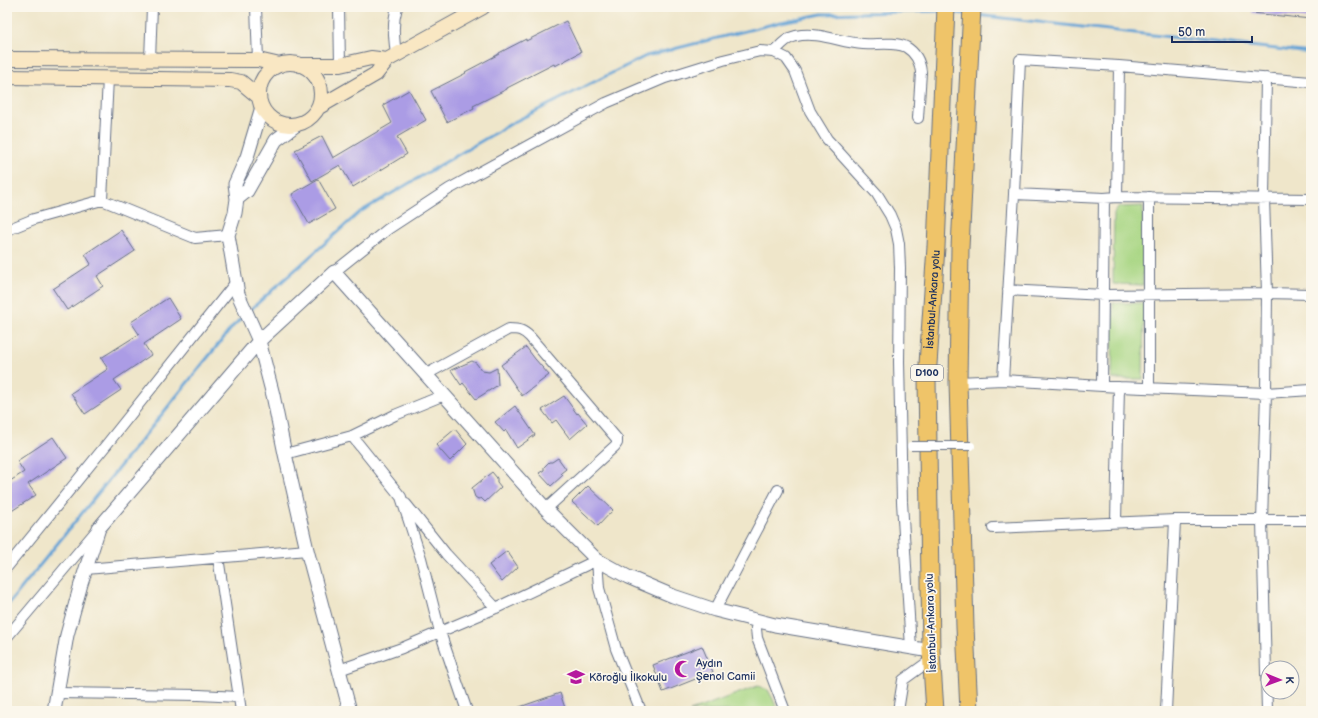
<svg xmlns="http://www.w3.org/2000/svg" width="1318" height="718" font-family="'Balsamiq Sans',sans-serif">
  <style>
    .green { fill: #a8d683; stroke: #628270 }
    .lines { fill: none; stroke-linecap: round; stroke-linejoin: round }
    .stream { stroke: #64a3d6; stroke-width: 3 }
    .building { fill: #ab9ce5 }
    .minor-casing { stroke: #656f84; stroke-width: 12 }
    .tertiary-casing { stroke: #656f84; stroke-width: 15 }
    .secondary-casing { stroke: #656f84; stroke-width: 16 }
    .trunk-casing { stroke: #656f84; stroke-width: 19 }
    .minor { stroke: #fff; stroke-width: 10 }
    .tertiary { stroke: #fff; stroke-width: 13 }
    .secondary { stroke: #f9e7c3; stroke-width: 14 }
    .trunk { stroke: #efc469; stroke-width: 17 }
    .pedestrian-bridge-casing { stroke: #656f84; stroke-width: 10; stroke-linecap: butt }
    .pedestrian-bridge { stroke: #fff; stroke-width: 8 }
    .labels { text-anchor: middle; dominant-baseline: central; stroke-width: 3.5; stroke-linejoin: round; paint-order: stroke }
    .shield { fill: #fbf7ec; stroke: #5e6b89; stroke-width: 1 }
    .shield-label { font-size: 10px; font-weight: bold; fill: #1b2f5e }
    .street-label { font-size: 11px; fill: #1b2f5e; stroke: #fbf7ec }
    .poi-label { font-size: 11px; fill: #1b2f5e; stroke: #fbf7ec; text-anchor: start }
  </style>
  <rect width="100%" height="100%" fill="#fbf7ec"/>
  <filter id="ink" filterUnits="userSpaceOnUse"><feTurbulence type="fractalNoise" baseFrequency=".025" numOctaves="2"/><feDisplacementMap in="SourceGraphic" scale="8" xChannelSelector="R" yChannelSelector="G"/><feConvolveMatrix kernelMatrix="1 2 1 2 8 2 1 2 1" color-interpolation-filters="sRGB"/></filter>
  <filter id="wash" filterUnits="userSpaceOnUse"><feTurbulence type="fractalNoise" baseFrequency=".012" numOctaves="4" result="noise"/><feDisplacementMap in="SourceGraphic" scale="16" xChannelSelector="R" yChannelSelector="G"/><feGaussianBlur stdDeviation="0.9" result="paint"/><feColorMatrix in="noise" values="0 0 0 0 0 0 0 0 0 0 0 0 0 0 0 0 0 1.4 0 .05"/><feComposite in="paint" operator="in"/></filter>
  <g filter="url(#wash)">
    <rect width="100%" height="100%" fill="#efe6ca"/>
    <path class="green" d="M1143,206V285L1113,284L1114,213L1119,207Z
      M1113,303H1144L1143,379H1112Z
      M758,686L768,690L773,699L778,711H690Z"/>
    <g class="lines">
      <path class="stream" d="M950,12L967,14
        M976,15L1311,53
        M249,311L360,212L514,122L646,56L781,22L822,14L941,11
        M7,606L234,325L244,316"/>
    </g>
    <g id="blocks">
      <path class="building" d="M1252,7H1311V19L1252,13Z
        M566,21L581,52L555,66L554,64L507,88V89L473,106L474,108L447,122L431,91L466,73L465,72L499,54V53L526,39V41Z
        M409,90L426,120L397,137L407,154L353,187L340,165L312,181L295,150L322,136L333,158L392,123L383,105Z
        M318,179L335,209L309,224L292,194Z
        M121,230L135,251L97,276L103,286L67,310L53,289L91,264L85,254Z
        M168,298L181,319L144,344L151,355L114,380L121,390L85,414L71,393L108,369L101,358L139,334L131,322Z
        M526,347L535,359L549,375L522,396L501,365Z
        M472,361L476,363L482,371L489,372L497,368L498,385L476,399L463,383L461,385L451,370Z
        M564,396L577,414L578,413L587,424L570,439L556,420L552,423L542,410Z
        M515,406L535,435L517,448L506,430L504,432L495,422Z
        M455,429L467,444L450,461L436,445Z
        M53,437L67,458L28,484L36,495L7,514V483L24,472L17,461Z
        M558,458L566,469L561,473L563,475L551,486L539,473L544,470V467L549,462H552Z
        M492,472L497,478V482L501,487L485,502L481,498L478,499L475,497L472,488Z
        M588,486L613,510L598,526L572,502Z
        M507,551L518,567L502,582L489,565Z
        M702,646L713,672L663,692L653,665Z
        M560,693L566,711H511V710Z"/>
    </g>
  </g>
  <g filter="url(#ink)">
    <use href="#blocks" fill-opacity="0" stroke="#656f84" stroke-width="1"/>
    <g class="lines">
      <g class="minor-casing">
        <path id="minor" d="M256,7L258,60
          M339,7L340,65
          M774,52C781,45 786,38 796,36C819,31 841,43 863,44C876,45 894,41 906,47C916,53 920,62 921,72L918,118
          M396,55C394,38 392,24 397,7
          M150,59L152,7
          M1266,78L1264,198L1267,293L1266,393L1262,521L1267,711
          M1014,194L1104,198L1117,197L1311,199
          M1117,197L1119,66
          M102,200L108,78
          M7,230L34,219L102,200L195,238L228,235
          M334,272L388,229L449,189L606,103L665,78L723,60L760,51L774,52L786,58L795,71L810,111L827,139L877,194L890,215L896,229L899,244L900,268L899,362L902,502L911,648
          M1008,290L1104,295L1267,293L1311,294
          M425,375L509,329C519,329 523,330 530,337L617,439V443L615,446L546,509
          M958,382L1003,380
          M1102,386L1104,198
          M1119,387L1266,393L1311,390
          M1149,388V197
          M352,436L401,497L421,558L440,632L467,711
          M285,454L352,436L395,415L444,395
          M406,504L446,554L496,608
          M1116,522L1119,387L1003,380L1014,194L1020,60L1119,66L1311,82
          M993,528L1175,520H1311
          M218,557L241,711
          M597,560L599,588L616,649L641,711
          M7,567L107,444L236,282
          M86,569L307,550
          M715,610L778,490
          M757,621L756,629L757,638L785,711
          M7,637L96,531
          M339,670L402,648L496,608L597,560
          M57,693L199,695L239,697
          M898,711L903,680L932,659
          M1166,711L1175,520"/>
      </g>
      <g class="tertiary-casing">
        <path id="tertiary" d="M296,125L276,140L247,191L237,199L235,213L228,235L238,294L259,341L273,395L285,454L307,550L350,711
          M237,199L235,184L247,157L262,107
          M54,711L67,635L81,584L99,528L259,341L334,272L546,509L597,560L628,577L673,596L715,610L775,625L931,651"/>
      </g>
      <g class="secondary-casing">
        <path id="secondary" d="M7,59L258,60L280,65
          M259 94a31 31 0 1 1 62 0a31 31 0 1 1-62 0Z
          M300,65H340L371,58L387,60
          M7,77L230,80L241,82L259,97
          M319,107L376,74L387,60L483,7"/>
      </g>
      <g class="trunk-casing">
        <g id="trunk">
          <path id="s1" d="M935,711L931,651L927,379L936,247L946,7"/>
          <path d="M969,711L965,627L958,382L960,248L972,7"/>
        </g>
      </g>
      <use href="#minor" class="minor"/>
      <use href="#tertiary" class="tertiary"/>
      <use href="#secondary" class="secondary"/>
      <use href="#trunk" class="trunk"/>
      <g class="pedestrian-bridge-casing">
        <path id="pedestrian-bridge" d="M911,446H971"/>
      </g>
      <use href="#pedestrian-bridge" class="pedestrian-bridge"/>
    </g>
  </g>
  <defs>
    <g id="mosque-bare" transform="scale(1.38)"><path d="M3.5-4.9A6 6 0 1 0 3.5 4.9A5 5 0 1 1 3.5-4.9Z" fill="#b5179e" stroke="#fbf7ec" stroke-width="2.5" paint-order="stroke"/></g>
    <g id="school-bare" transform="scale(1.38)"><path d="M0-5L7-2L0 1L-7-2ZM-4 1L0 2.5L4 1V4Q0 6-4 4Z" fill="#b5179e" stroke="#fbf7ec" stroke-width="2.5" paint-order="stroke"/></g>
  </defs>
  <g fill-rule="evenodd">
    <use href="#mosque-bare" x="683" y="669"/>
    <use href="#school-bare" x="576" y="677"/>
  </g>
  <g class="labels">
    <rect class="shield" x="911" y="365" width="32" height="16" rx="3"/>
    <g class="shield-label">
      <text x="927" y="373">D100</text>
    </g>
    <g class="street-label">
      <text stroke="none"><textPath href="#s1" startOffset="412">İstanbul-Ankara yolu</textPath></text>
      <text transform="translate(931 623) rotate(-92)">İstanbul-Ankara yolu</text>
    </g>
    <g class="poi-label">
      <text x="696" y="663">Aydın<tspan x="696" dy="13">Şenol Camii</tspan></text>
      <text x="589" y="677">Köroğlu İlkokulu</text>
    </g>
  </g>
  <rect width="1318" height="718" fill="none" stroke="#fbf7ec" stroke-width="24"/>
  <g transform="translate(1280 680) rotate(91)"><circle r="19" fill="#fbf7ec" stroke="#a1a7b3"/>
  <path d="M0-3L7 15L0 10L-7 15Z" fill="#b5179e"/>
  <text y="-6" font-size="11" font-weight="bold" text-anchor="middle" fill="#1b2f5e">K</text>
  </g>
  <path d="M1172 36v6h80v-6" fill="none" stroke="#1b2f5e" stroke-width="2"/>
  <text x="1178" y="36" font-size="12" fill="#1b2f5e" stroke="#fbf7ec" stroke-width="3" paint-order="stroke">50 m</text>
</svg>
